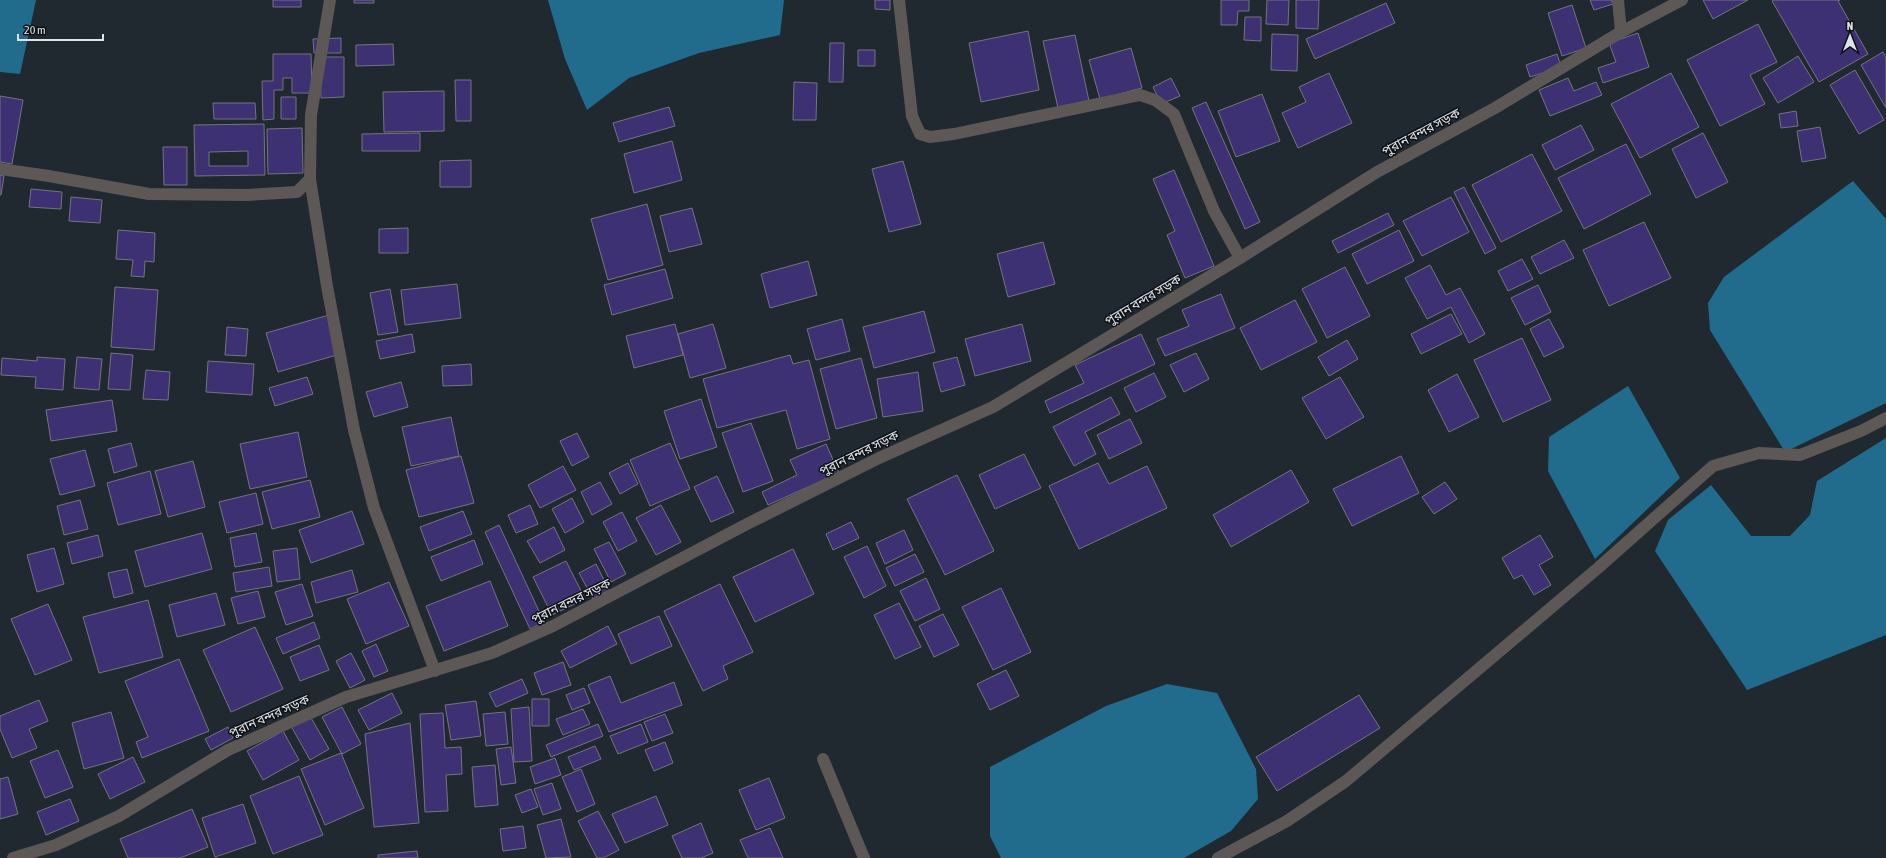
<svg xmlns="http://www.w3.org/2000/svg" width="1886" height="858" font-family="'Asap Condensed','Noto Sans Bengali',sans-serif">
  <style>
    .water { fill: #216c8c }
    .building { fill: #3d3173; stroke: #74737f; fill-rule: evenodd }
    .lines { fill: none; stroke-linecap: round; stroke-linejoin: round }
    .minor { stroke: #5d5756; stroke-width: 12 }
    .labels { text-anchor: middle; dominant-baseline: central; stroke-width: 3; stroke-linejoin: round; paint-order: stroke }
    .street-label { font-size: 13px; fill: #dfe4e9; stroke: #0d1114 }
  </style>
  <rect width="100%" height="100%" fill="#202930"/>
  <path class="water" d="M0,0H36L20,74L0,72Z
    M548,0H784L780,35L699,53L629,78L587,110L565,59Z
    M1853,181L1886,219V403L1785,452L1710,330L1708,303L1724,277Z
    M1628,386L1680,478L1595,559L1548,471L1549,437Z
    M1886,438V635L1747,690L1655,551L1668,520L1711,485L1751,536H1790L1810,515L1817,481Z
    M1167,684L1217,693L1256,769L1258,799L1231,831L1184,858H1001L990,836V767L1106,706Z"/>
  <path class="building" d="M273,0H301V7H273Z
    M354,0H374V3H354Z
    M875,0H890V10L875,9Z
    M1221,0H1249V11H1238L1237,25H1221Z
    M1267,0H1289L1288,25L1266,24Z
    M1296,0H1319L1318,29L1296,28Z
    M1590,0H1611L1613,4L1594,10Z
    M1703,0H1748L1713,19Z
    M1774,0H1840L1838,1L1868,54L1819,82L1772,1Z
    M1386,3L1395,23L1315,59L1306,39Z
    M1572,5L1586,48L1562,56L1548,13Z
    M1245,17H1261V41L1244,40Z
    M1758,24L1777,62L1750,75L1765,104L1720,126L1687,60Z
    M1028,31L1039,90L981,102L969,43Z
    M1638,33L1649,67L1603,83L1598,68L1616,62L1609,43Z
    M1272,34L1298,35L1297,71L1271,70Z
    M1075,35L1089,101L1058,108L1043,41Z
    M341,38V53H314L313,39Z
    M830,43H844L843,82H829Z
    M393,44L394,65L356,66V45Z
    M1131,48L1142,88L1100,99L1089,60Z
    M858,50H875V66H858Z
    M1883,52L1886,58V108L1861,65Z
    M273,54H311L312,93H292V78H283V90H274V119L263,120L262,81H273Z
    M1557,54L1561,67L1530,77L1526,65Z
    M1798,56L1814,82L1778,103L1763,78Z
    M320,57H344V97L321,98Z
    M1855,70L1884,120L1859,134L1830,85Z
    M1329,73L1352,123L1298,148L1282,113L1306,102L1299,87Z
    M1671,73L1699,127L1640,158L1611,104Z
    M1171,78L1180,96L1161,104L1153,87Z
    M1568,78L1574,91L1596,82L1602,95L1550,116L1539,90Z
    M455,80H471V121H456Z
    M794,82L817,83L816,120H793Z
    M444,91V131L384,132L383,92Z
    M1262,94L1280,141L1236,157L1218,111Z
    M0,96L23,100L12,164L0,162Z
    M281,97H296V119H281Z
    M1206,102L1260,222L1245,229L1192,108Z
    M213,103H255L256,119H214Z
    M669,107L675,126L619,142L613,123Z
    M1796,111L1798,126L1781,128L1779,114Z
    M264,124L265,175L195,176L194,125ZM248,151V166H209V152Z
    M1581,125L1594,150L1555,170L1542,145Z
    M1820,127L1826,158L1802,162L1797,131Z
    M302,128L303,173L268,174L267,129Z
    M420,133V151H362V134Z
    M1703,133L1728,182L1696,198L1672,149Z
    M672,141L682,180L634,193L624,154Z
    M1626,144L1651,194L1584,229L1558,178Z
    M163,147H187V185H164Z
    M1532,154L1562,211L1501,242L1472,185Z
    M471,160V187H440V161Z
    M903,161L921,224L889,232L872,169Z
    M1174,170L1214,266L1185,278L1167,235L1175,231L1153,179Z
    M0,175L4,176L1,195H0Z
    M1464,187L1496,248L1485,254L1454,192Z
    M31,189L62,192L61,209L29,207Z
    M71,197L102,200L100,223L69,221Z
    M1451,197L1469,232L1422,256L1403,221Z
    M647,204L663,265L608,280L591,219Z
    M692,208L702,244L669,252L660,216Z
    M1388,213L1394,225L1338,253L1332,241Z
    M1644,222L1671,278L1609,306L1583,250Z
    M408,228V253H379V229Z
    M118,230L155,233L154,262L145,261L144,277L131,276L133,260L116,259Z
    M1399,230L1414,261L1367,284L1352,254Z
    M1564,240L1574,258L1540,274L1531,257Z
    M1043,242L1055,284L1008,297L997,254Z
    M1522,259L1533,279L1508,291L1498,271Z
    M808,261L817,295L770,308L761,274Z
    M1430,265L1446,295L1460,288L1485,334L1469,343L1451,307L1427,319L1405,278Z
    M1345,267L1370,316L1327,338L1302,289Z
    M665,269L673,298L612,315L604,285Z
    M457,284L461,318L405,325L401,290Z
    M1538,285L1551,312L1525,325L1511,298Z
    M115,287L158,290L154,350L111,347Z
    M390,289L398,332L378,335L370,293Z
    M1221,294L1235,328L1165,356L1157,339L1189,326L1182,310Z
    M1295,300L1317,342L1261,370L1240,328Z
    M924,311L935,352L874,368L863,327Z
    M1451,314L1462,334L1421,354L1411,334Z
    M329,315L340,354L278,372L266,333Z
    M842,319L850,351L816,360L807,329Z
    M1549,319L1564,347L1544,357L1530,329Z
    M675,324L683,355L634,368L626,336Z
    M713,324L726,368L690,378L678,334Z
    M1022,324L1031,361L975,376L965,339Z
    M227,327L248,329L246,356L225,355Z
    M412,334L415,352L380,359L376,341Z
    M1141,334L1155,364L1050,413L1045,401L1084,383L1075,365Z
    M1522,338L1551,400L1503,422L1474,360Z
    M1347,340L1358,359L1329,376L1318,357Z
    M111,353L133,355L130,390L108,389Z
    M1196,353L1209,379L1184,392L1170,365Z
    M790,355L793,364L809,360L830,439L797,449L786,410L717,428L703,379Z
    M37,357L65,359L63,390L35,388L36,377L1,375L2,358L37,361Z
    M77,357L102,359L99,390L74,388Z
    M957,357L965,385L941,392L933,363Z
    M861,358L877,418L836,429L820,369Z
    M208,361L254,364L252,395L206,392Z
    M471,364L472,385L443,386L442,366Z
    M146,370L170,372L168,400L143,399Z
    M918,372L923,411L883,417L877,379Z
    M1154,373L1166,397L1136,412L1124,388Z
    M1457,374L1479,417L1449,432L1428,390Z
    M307,377L313,394L275,406L269,388Z
    M1340,377L1364,417L1326,439L1302,398Z
    M401,382L408,407L374,417L366,392Z
    M1111,397L1120,414L1085,432L1096,454L1074,466L1053,427Z
    M701,399L717,447L680,459L664,411Z
    M112,400L117,431L51,441L46,410Z
    M451,417L459,456L411,466L402,427Z
    M1130,419L1142,443L1109,459L1097,435Z
    M751,423L773,481L743,492L722,433Z
    M298,432L307,477L250,489L240,444Z
    M577,433L589,457L572,466L560,441Z
    M131,443L137,466L114,473L108,449Z
    M670,443L690,489L650,506L630,460Z
    M826,444L839,473L768,505L762,492L797,475L790,460Z
    M85,450L95,486L60,495L50,459Z
    M1024,454L1041,488L995,509L979,475Z
    M461,456L474,503L419,517L406,470Z
    M1401,456L1419,493L1352,526L1333,489Z
    M193,461L205,507L168,517L155,471Z
    M628,463L638,484L620,494L609,473Z
    M1098,463L1109,484L1147,466L1167,508L1079,549L1049,486Z
    M563,466L576,490L540,508L528,485Z
    M1291,470L1309,502L1231,547L1213,515Z
    M150,471L161,514L118,525L107,483Z
    M957,475L994,551L945,575L907,499Z
    M717,476L734,512L711,522L694,487Z
    M310,480L320,517L272,529L262,492Z
    M600,482L612,504L592,515L581,492Z
    M1445,482L1457,499L1434,514L1422,497Z
    M256,493L263,524L227,533L219,502Z
    M572,498L584,522L565,533L552,509Z
    M80,500L88,529L64,535L57,506Z
    M530,505L538,524L516,533L508,515Z
    M661,505L681,542L656,555L636,518Z
    M352,511L364,544L311,563L299,530Z
    M463,511L472,534L429,551L420,527Z
    M622,512L637,541L618,551L603,522Z
    M851,522L859,538L833,550L826,534Z
    M499,525L544,622L530,629L485,532Z
    M554,527L565,550L540,563L527,541Z
    M904,530L913,550L885,564L876,543Z
    M202,533L212,569L145,587L135,551Z
    M256,533L262,562L235,567L230,538Z
    M98,535L103,556L72,564L67,543Z
    M1540,535L1553,557L1539,565L1551,585L1534,595L1522,575L1514,579L1502,558Z
    M474,540L483,564L441,581L431,557Z
    M609,542L626,574L611,582L594,549Z
    M867,546L886,586L864,598L844,557Z
    M54,548L64,584L37,592L27,555Z
    M297,548L300,579L277,582L273,551Z
    M793,549L814,594L755,622L733,577Z
    M915,554L924,572L895,586L886,568Z
    M566,561L585,599L552,615L533,577Z
    M596,564L609,590L593,599L579,573Z
    M269,567L272,586L236,592L233,573Z
    M127,569L133,593L114,598L108,573Z
    M352,570L358,592L316,603L311,582Z
    M926,578L940,609L915,621L900,591Z
    M490,581L508,626L444,651L426,606Z
    M389,582L409,626L366,644L347,599Z
    M302,584L313,616L286,625L275,592Z
    M720,584L753,652L723,666L728,679L703,691L664,611Z
    M1001,588L1031,652L993,670L962,607Z
    M258,591L265,617L238,624L231,598Z
    M216,593L225,625L177,637L169,605Z
    M148,600L163,657L99,673L83,617Z
    M899,603L921,647L895,659L874,615Z
    M48,604L72,660L35,675L11,619Z
    M943,614L959,645L934,657L919,626Z
    M659,616L672,646L631,664L618,634Z
    M314,622L320,638L283,654L276,638Z
    M608,626L617,644L570,668L561,651Z
    M255,627L283,689L231,712L203,650Z
    M376,644L388,671L374,677L362,651Z
    M319,645L329,670L300,681L290,657Z
    M351,653L365,680L350,688L336,661Z
    M179,659L209,731L142,758L136,742L148,737L125,681Z
    M563,662L571,685L542,695L534,673Z
    M1006,670L1019,696L990,710L977,684Z
    M610,676L621,703L674,682L682,705L609,732L588,685Z
    M522,679L528,693L496,707L489,693Z
    M584,688L590,703L572,710L566,695Z
    M392,693L402,713L369,730L358,710Z
    M1359,695L1380,728L1277,791L1256,757Z
    M532,699H549V726H532Z
    M39,700L48,721L29,729L37,748L12,758L0,729V716Z
    M476,701L481,736L451,740L445,705Z
    M342,707L361,744L342,754L322,717Z
    M529,707L532,761L514,762L511,709Z
    M583,709L590,724L563,735L556,719Z
    M111,712L124,758L84,769L72,723Z
    M505,712L508,744L486,746L483,714Z
    M443,713L445,748L461,747L462,774L446,775L448,811L425,812L420,714Z
    M665,714L673,733L652,741L644,722Z
    M310,716L329,749L310,760L291,726Z
    M410,723L419,823L374,827L365,734Z
    M598,724L603,736L551,757L546,745Z
    M641,724L648,742L618,754L610,736Z
    M228,727L233,738L211,750L205,739Z
    M283,731L299,760L263,780L247,751Z
    M665,742L673,763L654,771L645,750Z
    M595,746L601,759L574,770L568,757Z
    M511,747L516,783L501,785L496,749Z
    M58,750L73,787L45,798L30,761Z
    M341,753L364,808L325,825L301,769Z
    M133,757L145,782L110,799L98,774Z
    M555,758L561,775L535,784L530,767Z
    M495,765L498,805L475,807L472,767Z
    M581,769L595,804L577,812L562,777Z
    M299,776L323,835L273,854L250,796Z
    M8,777L18,814L0,819V779Z
    M769,778L785,818L756,830L739,790Z
    M552,783L561,809L543,815L534,789Z
    M531,789L538,807L522,813L515,795Z
    M656,796L668,825L625,843L612,814Z
    M70,799L79,821L46,835L37,812Z
    M243,804L256,843L215,857L202,818Z
    M192,809L208,847L180,858H128L120,839Z
    M598,811L619,850L603,858H597L578,821Z
    M561,819L571,857L546,858L537,825Z
    M701,823L713,853L701,858H682L672,836Z
    M523,826L526,848L503,851L500,829Z
    M770,828L783,858H748L740,840Z
    M417,851L418,858H378V855Z"/>
  <g class="lines">
    <path class="minor" d="M330,0L311,115L310,179L327,286L354,430L374,508L435,671
      M899,0L912,116L920,134L930,137L954,134L1140,95L1155,100L1174,114L1214,211L1240,258
      M1618,0L1621,32
      M0,169L49,176L149,194L247,195L297,192L310,179
      M823,759L864,858
      M13,858L56,845L119,816L228,750L346,697L492,653L553,626L747,524L879,458L993,407L1240,258L1377,172L1495,108L1621,32L1682,0
      M1218,858L1287,821L1346,781L1598,568L1713,466L1759,453L1800,455L1861,431L1886,418"/>
  </g>
  <g class="labels">
    <g class="street-label">
      <text transform="translate(1421 132) rotate(-28)">পুরান বন্দর সড়ক</text>
      <text transform="translate(1143 300) rotate(-31)">পুরান বন্দর সড়ক</text>
      <text transform="translate(859 453) rotate(-26)">পুরান বন্দর সড়ক</text>
      <text transform="translate(571 601) rotate(-26)">পুরান বন্দর সড়ক</text>
      <text transform="translate(269 716) rotate(-24)">পুরান বন্দর সড়ক</text>
    </g>
  </g>
  <g transform="translate(1850 36)" stroke="#0d1114" stroke-width="3" paint-order="stroke">
  <path d="M0-3L7 15L0 10L-7 15Z" fill="#dfe4e9"/>
  <text y="-6" font-size="11" font-weight="bold" text-anchor="middle" fill="#dfe4e9">N</text>
  </g>
  <path d="M18 34v6h85v-6" fill="none" stroke="#dfe4e9" stroke-width="2"/>
  <text x="24" y="34" font-size="12" fill="#dfe4e9" stroke="#0d1114" stroke-width="3" paint-order="stroke">20 m</text>
</svg>
